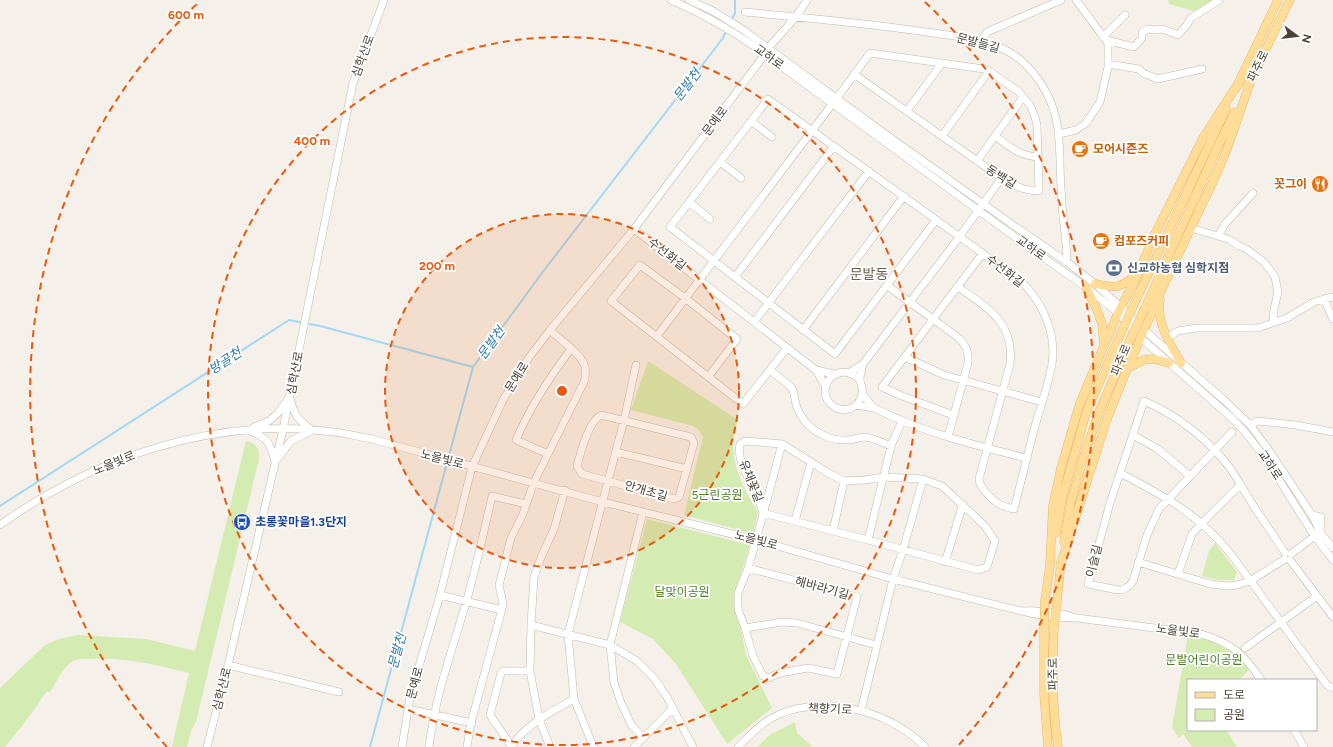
<svg xmlns="http://www.w3.org/2000/svg" width="1333" height="747" font-family="Figtree,'Noto Sans KR',sans-serif">
  <style>
    .green { fill: #d4ebb1 }
    .lines { fill: none; stroke-linecap: round; stroke-linejoin: round }
    .stream { stroke: #a4d8f4; stroke-width: 2 }
    .minor-casing { stroke: #c2b9ab; stroke-width: 8 }
    .major-casing { stroke: #e9ba64; stroke-width: 9 }
    .minor { stroke: #fff; stroke-width: 7 }
    .major { stroke: #fd9; stroke-width: 8 }
    .major-bridge-casing { stroke: #e9ba64; stroke-width: 9; stroke-linecap: butt }
    .major-bridge { stroke: #fd9; stroke-width: 8 }
    .ring { fill: none; stroke: #e8590c; stroke-width: 2; stroke-dasharray: 7 5 }
    .labels { text-anchor: middle; dominant-baseline: central; stroke-width: 3.5; stroke-linejoin: round; paint-order: stroke }
    .street-label { font-size: 12px; fill: #4a4237; stroke: #fff }
    .food-label { font-size: 12px; font-weight: bold; fill: #c56008; stroke: #fff; text-anchor: start }
    .service-label { font-size: 12px; font-weight: bold; fill: #4e5e75; stroke: #fff; text-anchor: start }
    .park-label { font-size: 12px; fill: #4d7f27; stroke: #fff }
    .transit-label { font-size: 12px; font-weight: bold; fill: #164399; stroke: #fff; text-anchor: start }
    .water-label { font-size: 13px; font-style: italic; fill: #287aab; stroke: #fff }
    .quarter-label { font-size: 14px; fill: #6d5f4e; stroke: #fff }
    .centre { fill: #e8590c; stroke: #fff; stroke-width: 2 }
    .ring-label { font-size: 12px; text-anchor: middle; font-weight: bold; fill: #e8590c; stroke: #fff; stroke-width: 3.5; stroke-linejoin: round; paint-order: stroke }
  </style>
  <rect width="100%" height="100%" fill="#f5f1ea"/>
  <path class="green" d="M1168,0H1215L1197,12L1169,4Z
    M648,361L738,420C736,429 733,439 733,448C734,471 746,493 758,512L753,534L684,515L703,437L700,431L693,426L631,410Z
    M246,441C256,443 260,449 259,459L196,722L191,731L187,747H172L189,673C157,665 126,657 92,659C85,659 77,658 71,662C62,669 56,683 50,692L47,691C40,700 35,709 29,717C21,728 12,737 5,747H0V688L44,646L59,639L78,635L146,639L195,651Z
    M647,519L750,545L734,595V608L741,629L746,655L772,708L727,744L676,664L653,639L620,622Z
    M1215,543L1237,572L1234,580H1219L1202,576L1209,551Z
    M1188,635C1215,641 1231,648 1250,669L1239,680H1188V729L1179,738L1172,728Z
    M795,722L797,733L813,747H757L771,734Z
    M1189,730H1226L1237,747H1192L1183,734Z"/>
  <g class="lines">
    <path class="stream" d="M731,21L735,13V0
      M0,506L289,320L320,326L473,367
      M370,747L473,367L545,269L723,38L726,31"/>
    <g class="minor-casing">
      <path id="minor" d="M671,0C700,13 727,27 752,45L1037,253L1086,287L1118,313L1141,338L1233,419C1267,454 1288,496 1314,535C1320,544 1327,552 1333,560
        M689,0L713,11L742,29L884,133L1013,225L1067,262L1095,284L1121,307L1144,330L1224,400L1250,425L1268,449L1312,515L1320,532L1333,548
        M745,12C806,18 866,23 926,32C953,36 985,38 1009,52C1029,63 1046,87 1053,108C1059,125 1059,141 1060,159C1060,174 1061,189 1062,204C1063,223 1067,242 1067,262
        M1103,37L1125,15
        M1106,40L1134,47L1142,38V32L1148,29L1154,30L1163,29L1178,35L1186,26L1191,18L1219,0
        M981,41L987,32L1061,0
        M1108,64L1139,69L1143,73L1158,79L1202,69
        M837,98L870,53L984,69L989,71L1018,91L1030,105L1035,117L1037,125L1039,191C1027,191 1017,187 1007,182L854,74
        M907,111L942,63
        M751,121L772,137
        M1059,134L1076,130L1086,123L1100,102L1108,67V43L1076,0
        M942,136L989,71
        M995,136C1010,147 1019,156 1039,157
        M977,161L1023,97
        M720,162L741,178
        M689,202L710,219
        M936,220L835,354L670,227L768,99L1017,278C1041,298 1057,332 1052,364C1048,385 1041,406 1035,426C1028,454 1021,481 1014,509C1010,508 1005,507 1001,505C994,502 979,487 979,479L1010,364C1015,323 988,308 958,287
        M1191,228L1228,239L1239,246L1245,248L1264,262L1275,277L1278,292L1274,309L1273,322
        M634,229L816,370
        M1218,236L1225,224L1253,193
        M735,277L834,146
        M888,286L960,339C967,346 969,353 968,363L948,437
        M1324,299L1333,319
        M754,322L869,171
        M803,330L904,196
        M657,336L833,103
        M1167,338L1178,331L1197,328H1258L1287,318L1314,302L1324,299L1333,297
        M905,357L944,375L1042,402
        M863,364L954,244L1001,179
        M770,370L791,387C795,392 794,398 796,404C797,410 801,415 804,420C814,433 831,441 847,440C853,440 859,437 865,437C874,438 883,443 891,446
        M850,372L863,364C862,369 860,375 860,379C860,386 865,389 861,397C859,403 854,408 848,409C843,410 837,409 833,406C812,391 837,357 860,380
        M708,377L737,339L685,298L640,265L611,301L743,404L787,348
        M826,387L816,370L834,374
        M290,399C295,416 298,420 312,430
        M856,405L874,408L862,394
        M874,408C922,432 974,445 1026,458
        M601,415L691,437L694,443L679,497L674,499L582,474L577,466C581,452 588,422 601,415Z
        M953,415L902,396L882,387L983,253
        M1250,425L1258,421L1296,425L1333,432
        M254,427L269,421L278,413L288,399
        M250,431C268,438 270,443 275,461
        M1232,432L1159,509L1147,535L1133,581L1130,585L1126,588L1122,590H1118L1088,584L1110,503L1144,401C1177,415 1209,440 1230,468C1238,479 1244,491 1251,502C1262,519 1274,536 1285,553
        M1133,435L1158,449L1190,476
        M782,444L811,462L828,473L844,481L865,480L883,477L923,479
        M616,452L687,469
        M548,454L516,440C530,407 549,378 571,349
        M278,458L291,441L311,431
        M1120,473C1164,496 1197,513 1230,553L1327,685L1333,688
        M643,512L610,645L614,682L621,703L632,726L643,737
        M795,521L811,462
        M0,525C95,457 216,416 333,432C346,433 359,437 372,439L603,502L756,540L893,579L1021,611
        M833,531L844,481
        M868,540L891,446L902,421
        M1291,554L1320,532L1321,517L1312,515
        M1290,560L1333,617
        M945,562L963,504
        M1138,562L1210,584L1229,586L1237,585L1250,581L1285,559
        M748,568C760,527 771,485 782,444L745,441L740,444C736,461 750,480 757,495C759,501 761,507 763,513L868,540L978,570L987,567L995,541L985,526L942,486L923,479L903,550L893,579L861,711
        M748,568L857,597L837,674L808,668L780,673L768,678L763,676L753,656L745,628L738,609V593Z
        M1178,574L1192,534L1202,523L1240,485
        M440,595L502,610
        M1077,618C1059,612 1040,610 1021,611C1039,616 1058,618 1077,618L1201,634C1232,643 1244,654 1261,680
        M531,625L534,577L542,555L554,529L565,490
        M745,628L782,622L797,623L876,645
        M1245,648L1317,596
        M228,665L339,692
        M408,709L472,723
        M1294,730L1304,747
        M207,747L230,657L283,429L353,83L384,0
        M402,747L410,697L440,595L472,467L503,400L528,359L550,330L634,229L765,54L769,47L796,17L807,0
        M429,747C435,697 452,650 466,603C476,567 484,532 492,496L526,504
        M467,747L471,723L502,609L503,603L499,585L511,538L523,514L534,482L585,380C585,375 586,371 585,367C582,354 559,339 550,330
        M511,747C526,724 551,712 574,699
        M512,747L490,715L501,673L503,671H530
        M550,747L539,719L530,671L531,625L610,645L637,661L654,678L667,697L693,747
        M594,747L591,741L574,699L568,634L624,420L636,365
        M634,747L673,708
        M738,747C748,737 758,726 770,719C817,692 889,709 925,747"/>
    </g>
    <g class="major-casing">
      <path id="major" d="M1247,87L1290,0
        M1236,88L1278,0
        M1095,284C1117,288 1117,289 1136,276
        M1086,287L1097,310L1102,324L1104,345
        M1160,299C1156,323 1170,344 1181,363
        M1136,300L1226,109
        M1145,308L1218,146L1235,112
        M1127,369C1145,358 1148,356 1169,363
        M1056,533L1062,499L1086,413L1121,333
        M1064,542L1071,502L1084,456L1099,412L1130,340
        M1050,562L1053,505L1061,468L1079,406L1087,386L1118,313L1137,276L1154,236L1203,138L1238,84
        M1060,566L1107,419L1127,369L1162,289L1217,173L1227,149L1250,83
        M1045,600L1051,558
        M1057,601L1061,562
        M1054,628C1052,668 1052,707 1058,747
        M1044,629V694L1048,747"/>
    </g>
    <use href="#minor" class="minor"/>
    <use href="#major" class="major"/>
    <g class="major-bridge-casing">
      <path id="major-bridge" d="M1121,333L1136,300
        M1130,340L1145,308
        M1054,628L1057,601
        M1044,629L1045,600"/>
    </g>
    <use href="#major-bridge" class="major-bridge"/>
  </g>
  <circle cx="562" cy="391" r="177" fill="#e8590c" fill-opacity=".12"/>
  <g class="ring">
    <circle cx="562" cy="391" r="177"/>
    <circle cx="562" cy="391" r="354"/>
    <path d="M167 747A532 532 0 0 1 199 2M925 2A532 532 0 0 1 957 747"/>
  </g>
  <defs>
    <g id="cafe-disc" transform="scale(0.9)"><circle r="9.5" fill="#e8710a" stroke="#fff"/><path d="M-5.5-4.5H6V0H3Q3 3.5 0 3.5H-2.5Q-5.5 3.5-5.5 0ZM3-3.2v2h1.7v-2ZM-6 4.5H4V6H-6Z" fill="#fff"/></g>
    <g id="restaurant-disc" transform="scale(0.9)"><circle r="9.5" fill="#e8710a" stroke="#fff"/><path d="M-5-6h1v4h1v-4h1v4h1v-4h1v5L-1.5 .5V6h-2V.5L-5-1ZM5-6V6H3V1.5H1.5Q1.5-4 5-6Z" fill="#fff"/></g>
    <g id="bank-disc" transform="scale(0.9)"><circle r="9.5" fill="#5c6f8a" stroke="#fff"/><path d="M-6-4H6V4H-6ZM0-2.3a2.3 2.3 0 1 0 0 4.6a2.3 2.3 0 1 0 0-4.6Z" fill="#fff"/></g>
    <g id="bus-disc" transform="scale(0.9)"><circle r="9.5" fill="#1a4fb4" stroke="#fff"/><path d="M-5-6H5V4H4V6H2V4H-2V6H-4V4H-5ZM-3.5-4V0h7V-4ZM-3.5 1.2v1.5H-2V1.2ZM2 1.2v1.5H3.5V1.2Z" fill="#fff"/></g>
  </defs>
  <g fill-rule="evenodd">
    <use href="#cafe-disc" x="1080" y="149"/>
    <use href="#restaurant-disc" x="1320" y="184"/>
    <use href="#cafe-disc" x="1101" y="241"/>
    <use href="#bank-disc" x="1114" y="268"/>
    <use href="#bus-disc" x="242" y="522"/>
  </g>
  <g class="labels">
    <g class="street-label">
      <text transform="translate(978 43) rotate(15)">문발들길</text>
      <text transform="translate(363 56) rotate(-70)">심학산로</text>
      <text transform="translate(769 57) rotate(36)">교하로</text>
      <text transform="translate(1258 66) rotate(-64)">파주로</text>
      <text transform="translate(715 121) rotate(-53)">문예로</text>
      <text transform="translate(1001 177) rotate(32)">동백길</text>
      <text transform="translate(1031 248) rotate(36)">교하로</text>
      <text transform="translate(667 254) rotate(38)">수선화길</text>
      <text transform="translate(1005 271) rotate(38)">수선화길</text>
      <text transform="translate(1121 360) rotate(-67)">파주로</text>
      <text transform="translate(295 373) rotate(-79)">심학산로</text>
      <text transform="translate(517 377) rotate(-58)">문예로</text>
      <text transform="translate(442 459) rotate(15)">노을빛로</text>
      <text transform="translate(114 463) rotate(-22)">노을빛로</text>
      <text transform="translate(1270 465) rotate(56)">교하로</text>
      <text transform="translate(751 481) rotate(68)">유채꽃길</text>
      <text transform="translate(646 491) rotate(16)">안개초길</text>
      <text transform="translate(756 540) rotate(15)">노을빛로</text>
      <text transform="translate(1094 561) rotate(-76)">이슬길</text>
      <text transform="translate(822 588) rotate(15)">해바라기길</text>
      <text transform="translate(1178 631) rotate(8)">노을빛로</text>
      <text transform="translate(1053 674) rotate(-91)">파주로</text>
      <text transform="translate(415 683) rotate(-75)">문예로</text>
      <text transform="translate(222 689) rotate(-76)">심학산로</text>
      <text transform="translate(830 709) rotate(2)">책향기로</text>
    </g>
    <g class="food-label">
      <text x="1093" y="149">모어시즌즈</text>
      <text x="1307" y="184" text-anchor="end">꼿그이</text>
      <text x="1114" y="241">컴포즈커피</text>
    </g>
    <g class="service-label">
      <text x="1127" y="268">신교하농협 심학지점</text>
    </g>
    <g class="park-label">
      <text x="717" y="495">5근린공원</text>
      <text x="682" y="592">달맞이공원</text>
      <text x="1204" y="660">문발어린이공원</text>
    </g>
    <g class="transit-label">
      <text x="255" y="522">초롱꽃마을1.3단지</text>
    </g>
    <g class="water-label">
      <text transform="translate(687 85) rotate(-52)">문발천</text>
      <text transform="translate(491 343) rotate(-54)">문발천</text>
      <text transform="translate(225 361) rotate(-33)">방골천</text>
      <text transform="translate(397 651) rotate(-75)">문발천</text>
    </g>
    <g class="quarter-label">
      <text x="869" y="274">문발동</text>
    </g>
  </g>
  <circle cx="562" cy="391" r="6" class="centre"/>
  <g class="ring-label">
    <text x="186" y="19">600 m</text>
    <text x="312" y="145">400 m</text>
    <text x="437" y="270">200 m</text>
  </g>
  <rect x="1187" y="679" width="130" height="52" fill="#ffffff" stroke="#b7b3af"/>
  <rect x="1195" y="692" width="20" height="6" fill="#ffdd99" stroke="#b7b3af"/>
  <text x="1223" y="699" font-size="12" fill="#4a4237">도로</text>
  <rect x="1195" y="709" width="20" height="12" fill="#d4ebb1" stroke="#b7b3af"/>
  <text x="1223" y="719" font-size="12" fill="#4a4237">공원</text>
  <g transform="translate(1297 36) rotate(105)" stroke="#ffffff" stroke-width="3" paint-order="stroke">
  <path d="M0-3L7 15L0 10L-7 15Z" fill="#4a4237"/>
  <text y="-6" font-size="11" font-weight="bold" text-anchor="middle" fill="#4a4237">N</text>
  </g>
</svg>
